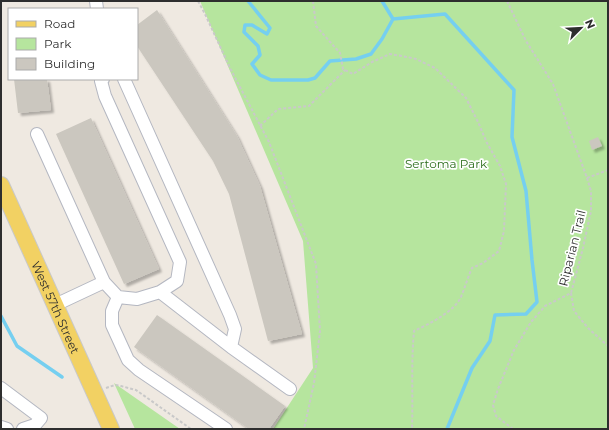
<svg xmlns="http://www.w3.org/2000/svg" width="609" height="430" font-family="Montserrat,sans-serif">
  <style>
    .green { fill: #b6e59e }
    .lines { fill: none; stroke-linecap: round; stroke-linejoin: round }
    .stream { stroke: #75cff0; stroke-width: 3.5 }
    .building { fill: #cbc7bf; filter: url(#shadow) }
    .minor-casing { stroke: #b4b7c1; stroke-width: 14 }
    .major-casing { stroke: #c9c9c9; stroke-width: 18 }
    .path { stroke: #c9c9c9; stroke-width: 2; stroke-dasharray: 3 2; stroke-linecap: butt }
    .minor { stroke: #fff; stroke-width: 12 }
    .major { stroke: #f2d163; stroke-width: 16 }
    .labels { text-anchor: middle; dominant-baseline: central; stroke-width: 3.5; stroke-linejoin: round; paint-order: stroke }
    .park-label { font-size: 12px; fill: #2c6e1b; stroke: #fff }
    .street-label { font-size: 12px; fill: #2e2e2e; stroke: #fff }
  </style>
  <defs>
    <filter id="shadow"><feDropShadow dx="3" dy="3" stdDeviation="1" flood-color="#0004"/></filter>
  </defs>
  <rect width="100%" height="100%" fill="#efe9e1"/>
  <path class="green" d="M200,1H608V429H273L313,368L303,241Z
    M114,383L180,429H135Z"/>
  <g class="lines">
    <path class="stream" d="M248,1L270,28L267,34L252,25H245L244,32L258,46L260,55L252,64L260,75L271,80H308L315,78L330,61L356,59L371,54L382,39L393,19
      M382,1L393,19L445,14L514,90L512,137L526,191L532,260L537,302L526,314L495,315L490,341L472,368L447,429
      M1,316L17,346L62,377"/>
  </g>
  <path class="building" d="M157,10L237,136L260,186L302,334L268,341L229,194L213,161L137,46V25Z
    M14,79H47L51,110L18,113Z
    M91,118L159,269L124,284L56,134Z
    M598,137L602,146L592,150L589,141Z
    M157,315L285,406L269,429H249L134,347Z"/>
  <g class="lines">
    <g class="minor-casing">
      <path id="minor" d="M96,1L97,9
        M124,79L230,315L235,329L231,347
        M37,134L104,282L118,297L137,299L160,292L177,281L180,262L105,96L101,81L103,79
        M160,292L231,347L290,389
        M118,297L112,311V325L128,360L139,370L226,429
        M55,305L104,282
        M1,388L41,418L35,425L23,429
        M1,427L7,429"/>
    </g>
    <g class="major-casing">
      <g id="major">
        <path id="s1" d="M1,185L111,429"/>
      </g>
    </g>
    <path class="path" d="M198,1L205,14L231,70L269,142L316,264L320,331L314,383L304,429
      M313,1L316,26L340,53L343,69L353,74L372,62L390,54L407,57L416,59L435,68L466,98L478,122L487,143L500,166L506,184L504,231L499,251L483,263L472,268C468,277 465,287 461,297C454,312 429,324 414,331C411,363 413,396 412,429
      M507,1L526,41L553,84L587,178L608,170
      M260,126L278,109L309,106L345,70
      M571,293L574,311L588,328L608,346
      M106,388L115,385L121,386L136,390L191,429
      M513,429L496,416L493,405L498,389L514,350L531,322L545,306L571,293L583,248L591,211V191L587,178"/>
    <use href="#minor" class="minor"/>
    <use href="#major" class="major"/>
  </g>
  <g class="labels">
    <g class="park-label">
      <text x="446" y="163">Sertoma Park</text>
    </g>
    <g class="street-label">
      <text transform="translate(572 248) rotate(-76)">Riparian Trail</text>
      <text stroke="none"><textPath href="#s1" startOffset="134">West 57th Street</textPath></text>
    </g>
  </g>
  <rect width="609" height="430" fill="none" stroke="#2e2e2e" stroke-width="4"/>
  <rect x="8" y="8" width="130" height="72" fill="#ffffff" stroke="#ababab"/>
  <rect x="16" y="21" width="20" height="6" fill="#f2d163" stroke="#ababab"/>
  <text x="44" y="28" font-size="12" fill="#2e2e2e">Road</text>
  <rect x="16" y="38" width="20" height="12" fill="#b6e59e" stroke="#ababab"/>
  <text x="44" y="48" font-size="12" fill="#2e2e2e">Park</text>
  <rect x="16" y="58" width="20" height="12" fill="#cbc7bf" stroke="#ababab"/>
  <text x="44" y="68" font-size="12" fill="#2e2e2e">Building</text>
  <g transform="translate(581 28) rotate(66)" stroke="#ffffff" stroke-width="3" paint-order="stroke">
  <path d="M0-3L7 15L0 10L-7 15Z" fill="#2e2e2e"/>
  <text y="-6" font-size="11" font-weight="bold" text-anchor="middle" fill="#2e2e2e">N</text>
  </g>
</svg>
